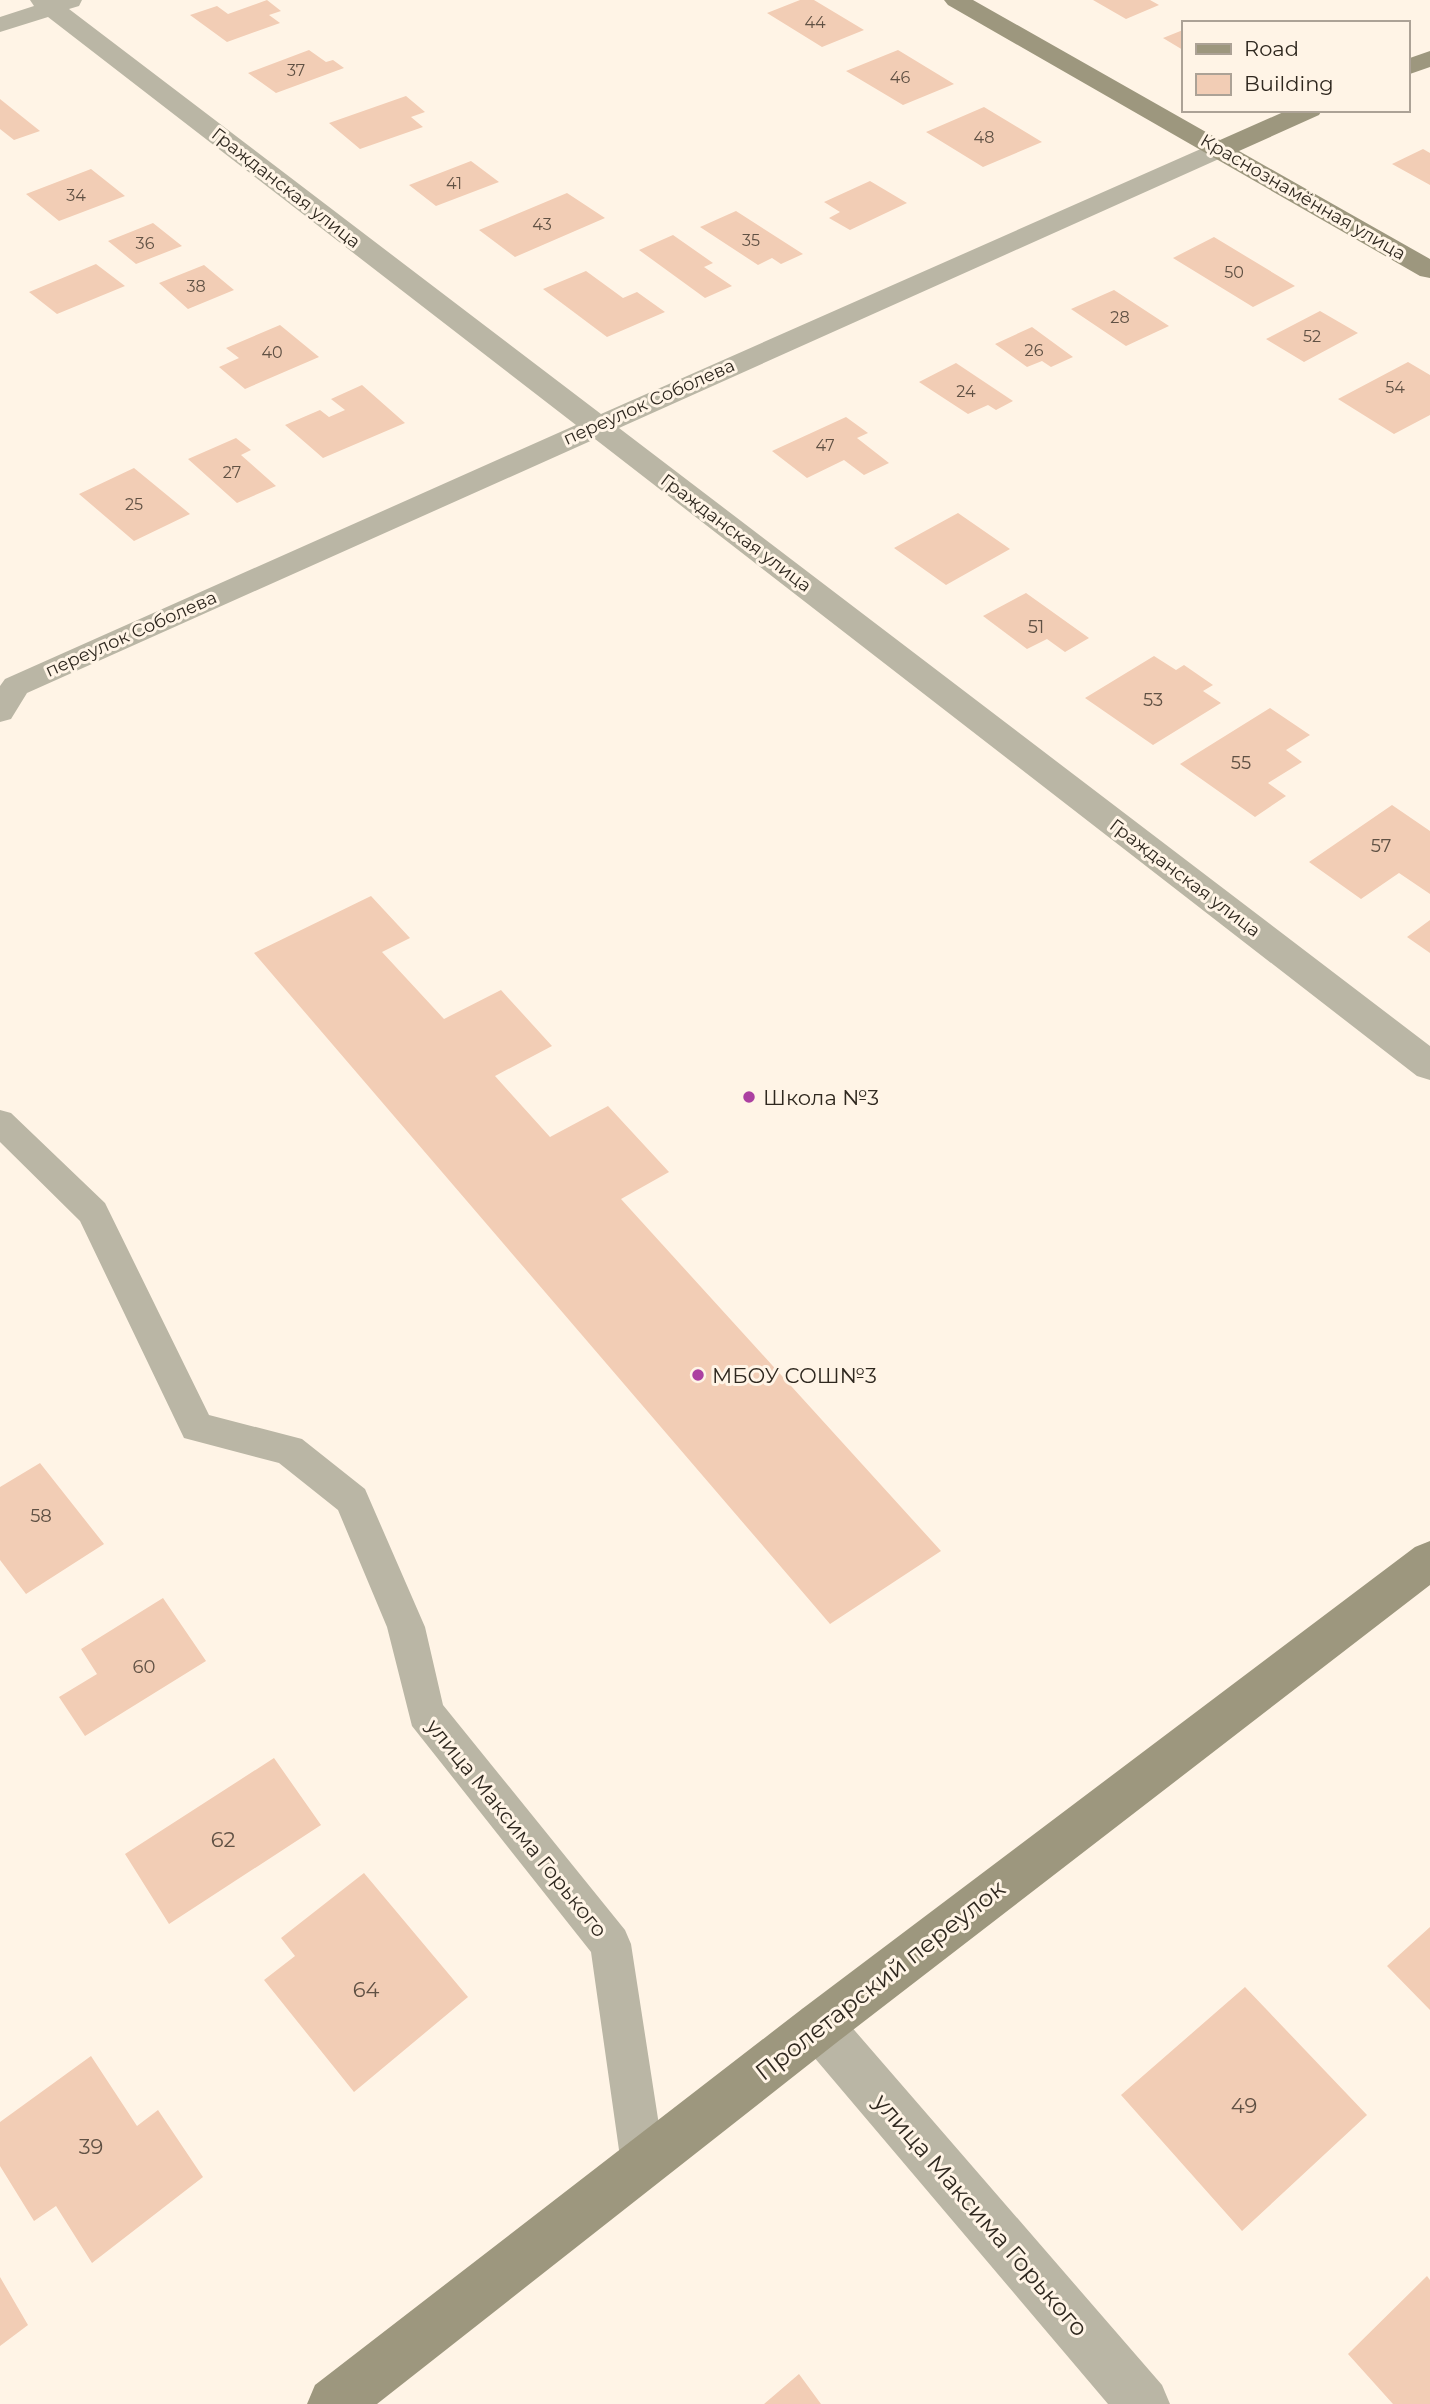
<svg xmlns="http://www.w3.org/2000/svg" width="1430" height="2404" font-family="Montserrat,sans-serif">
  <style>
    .building { fill: #f2cdb5 }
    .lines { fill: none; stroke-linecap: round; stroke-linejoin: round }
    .lane { fill: #bab6a5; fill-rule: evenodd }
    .street { fill: #bab6a5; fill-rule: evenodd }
    .secondary { fill: #9d977e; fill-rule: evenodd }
    .poi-dot { fill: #ac40a1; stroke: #fff4e6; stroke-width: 2.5 }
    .labels { text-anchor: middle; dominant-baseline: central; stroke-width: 6; stroke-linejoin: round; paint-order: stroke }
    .far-number-label { font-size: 16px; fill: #605144 }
    .far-street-label { font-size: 18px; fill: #2f281f; stroke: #fff4e6 }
    .number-label { font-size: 18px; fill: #605144 }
    .poi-label { font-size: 21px; fill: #2f281f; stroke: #fff4e6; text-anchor: start }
    .street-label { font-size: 21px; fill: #2f281f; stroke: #fff4e6 }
    .near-number-label { font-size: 21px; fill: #605144 }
    .near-street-label { font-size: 24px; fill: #2f281f; stroke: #fff4e6 }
  </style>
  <rect width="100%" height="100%" fill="#fff4e6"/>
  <path class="building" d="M267,0L281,11L269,15L280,23L227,42L190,15L217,6L228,14Z
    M800,0H814L864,30L822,47L767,13Z
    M1093,0H1150L1159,5L1126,19Z
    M1183,30V50L1163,38Z
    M309,50L326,62L333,60L344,68L276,93L248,73Z
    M898,50L954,84L903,105L846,71Z
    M406,96L425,112L411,117L423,127L360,149L329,123Z
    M0,99L40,131L14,140L0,129Z
    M984,107L1042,142L983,167L926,132Z
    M1423,149L1430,153V185L1392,164Z
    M471,161L499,182L436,206L409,185Z
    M91,169L125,196L59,221L26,194Z
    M870,181L907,203L850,230L829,218L840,212L824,202Z
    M567,193L605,218L515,257L479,230Z
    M736,211L803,254L781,264L772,258L758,265L700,227Z
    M153,223L182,246L136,264L108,241Z
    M673,235L713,263L704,267L732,286L705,298L639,250Z
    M1214,237L1295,286L1253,307L1173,258Z
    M96,264L125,286L57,314L29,292Z
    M204,265L234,290L188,309L159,283Z
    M586,271L623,298L637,292L665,312L607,337L543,289Z
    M1114,290L1169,326L1126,346L1071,309Z
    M1320,311L1358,333L1304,362L1266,339Z
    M280,325L319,357L245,389L219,367L239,358L226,348Z
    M1032,327L1073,357L1051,367L1042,361L1027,367L995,344Z
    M1408,362L1430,375V415L1394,434L1338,399Z
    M956,363L1013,401L996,410L988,405L968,414L919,382Z
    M362,385L405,423L323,458L285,425L320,410L329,417L345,410L331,399Z
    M846,417L868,433L857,438L889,463L864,475L844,460L807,478L772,451Z
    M236,438L251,450L241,455L276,486L237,503L188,459Z
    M134,468L190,514L134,541L79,494Z
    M958,513L1010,549L946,585L894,548Z
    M1026,593L1089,638L1065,652L1047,639L1027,649L983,616Z
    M1154,656L1176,670L1184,665L1213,685L1203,691L1221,703L1153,745L1085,698Z
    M1270,708L1310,735L1286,750L1302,762L1268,783L1286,796L1255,817L1180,764Z
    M1392,805L1430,831V894L1399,873L1361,899L1309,862Z
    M371,896L410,938L382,952L444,1019L501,990L552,1046L495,1076L550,1137L608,1106L669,1172L621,1199L941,1551L830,1624L254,953Z
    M1430,920V953L1407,937Z
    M40,1463L104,1544L26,1594L0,1560V1487Z
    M163,1598L206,1661L85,1736L59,1697L97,1674L81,1649Z
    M274,1758L321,1825L169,1924L125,1854Z
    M364,1873L468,1997L354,2092L264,1980L295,1956L281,1938Z
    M1430,1927V2010L1387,1966Z
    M1245,1987L1367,2115L1242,2231L1121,2095Z
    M91,2056L137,2126L158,2110L203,2177L92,2263L56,2206L34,2221L0,2166V2122Z
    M1427,2276L1430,2280V2404H1393L1348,2354Z
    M0,2277L28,2325L0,2346Z
    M799,2374L821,2404H764Z"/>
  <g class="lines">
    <path class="lane" d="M0,1110L11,1113L105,1203L209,1415L302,1439L365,1489L425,1627L443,1705L625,1930L631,1944L665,2164L658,2179L643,2186L628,2179L621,2164L591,1952L412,1726L387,1627L338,1510L279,1463L184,1438L80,1221L0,1142Z"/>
    <path class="street" d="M30,0H82L79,6L69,9L601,414L1212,144H1230L1234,149L1230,154L619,428L1430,1046V1080L1417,1076L595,439L27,693L11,719L0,722V686L5,679L576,425L48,17L0,32V17L34,6Z
      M819,2002L836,2009L1162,2385L1170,2404H1108L802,2043L795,2026L802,2009Z"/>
    <path class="secondary" d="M944,0H973L1220,140L1288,110H1322L1319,115L1239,151L1430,259V278L1420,276L948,5Z
      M1430,51V67L1407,75V59Z
      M1430,1541V1585L836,2043L377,2404H307L315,2385L802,2009L1415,1547Z"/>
  </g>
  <g class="poi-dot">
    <circle cx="749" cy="1097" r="7"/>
    <circle cx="698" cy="1375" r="7"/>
  </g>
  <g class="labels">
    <g class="far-number-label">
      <text x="815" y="22">44</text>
      <text x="296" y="70">37</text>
      <text x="900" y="77">46</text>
      <text x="984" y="137">48</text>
      <text x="454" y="183">41</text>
      <text x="76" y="195">34</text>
      <text x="542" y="224">43</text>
      <text x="751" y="240">35</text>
      <text x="145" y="243">36</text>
      <text x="1234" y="272">50</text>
      <text x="196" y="286">38</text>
      <text x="1120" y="317">28</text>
      <text x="1312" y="336">52</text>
      <text x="1034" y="350">26</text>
      <text x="272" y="352">40</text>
      <text x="1395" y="387">54</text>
      <text x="966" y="391">24</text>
      <text x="825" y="445">47</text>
      <text x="232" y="472">27</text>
      <text x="134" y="504">25</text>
    </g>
    <g class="far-street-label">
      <text transform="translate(286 188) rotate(38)">Гражданская улица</text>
      <text transform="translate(1303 197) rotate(30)">Краснознамённая улица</text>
      <text transform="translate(649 402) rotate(-24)">переулок Соболева</text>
      <text transform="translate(736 533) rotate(37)">Гражданская улица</text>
      <text transform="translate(131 634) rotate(-24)">переулок Соболева</text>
      <text transform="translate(1185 878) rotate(37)">Гражданская улица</text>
    </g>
    <g class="number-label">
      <text x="1036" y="627">51</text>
      <text x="1153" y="700">53</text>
      <text x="1241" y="763">55</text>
      <text x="1381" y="846">57</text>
      <text x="41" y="1516">58</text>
      <text x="144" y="1667">60</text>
    </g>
    <g class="poi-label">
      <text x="763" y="1097">Школа №3</text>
      <text x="712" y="1375">МБОУ СОШ№3</text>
    </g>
    <g class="street-label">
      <text transform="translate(517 1828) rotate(51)">улица Максима Горького</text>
    </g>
    <g class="near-number-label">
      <text x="223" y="1839">62</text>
      <text x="366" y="1989">64</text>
      <text x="1244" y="2105">49</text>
      <text x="91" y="2146">39</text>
    </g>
    <g class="near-street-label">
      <text transform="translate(880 1980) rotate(-38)">Пролетарский переулок</text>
      <text transform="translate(981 2215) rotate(49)">улица Максима Горького</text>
    </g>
  </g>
  <rect x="1182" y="21" width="228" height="91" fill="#fff4e6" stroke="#aca296" stroke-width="2"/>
  <rect x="1196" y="44" width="35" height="10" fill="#9d977e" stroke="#aca296" stroke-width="2"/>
  <text x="1244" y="56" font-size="21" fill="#2f281f">Road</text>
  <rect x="1196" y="74" width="35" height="21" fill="#f2cdb5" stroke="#aca296" stroke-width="2"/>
  <text x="1244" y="91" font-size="21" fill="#2f281f">Building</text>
</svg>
